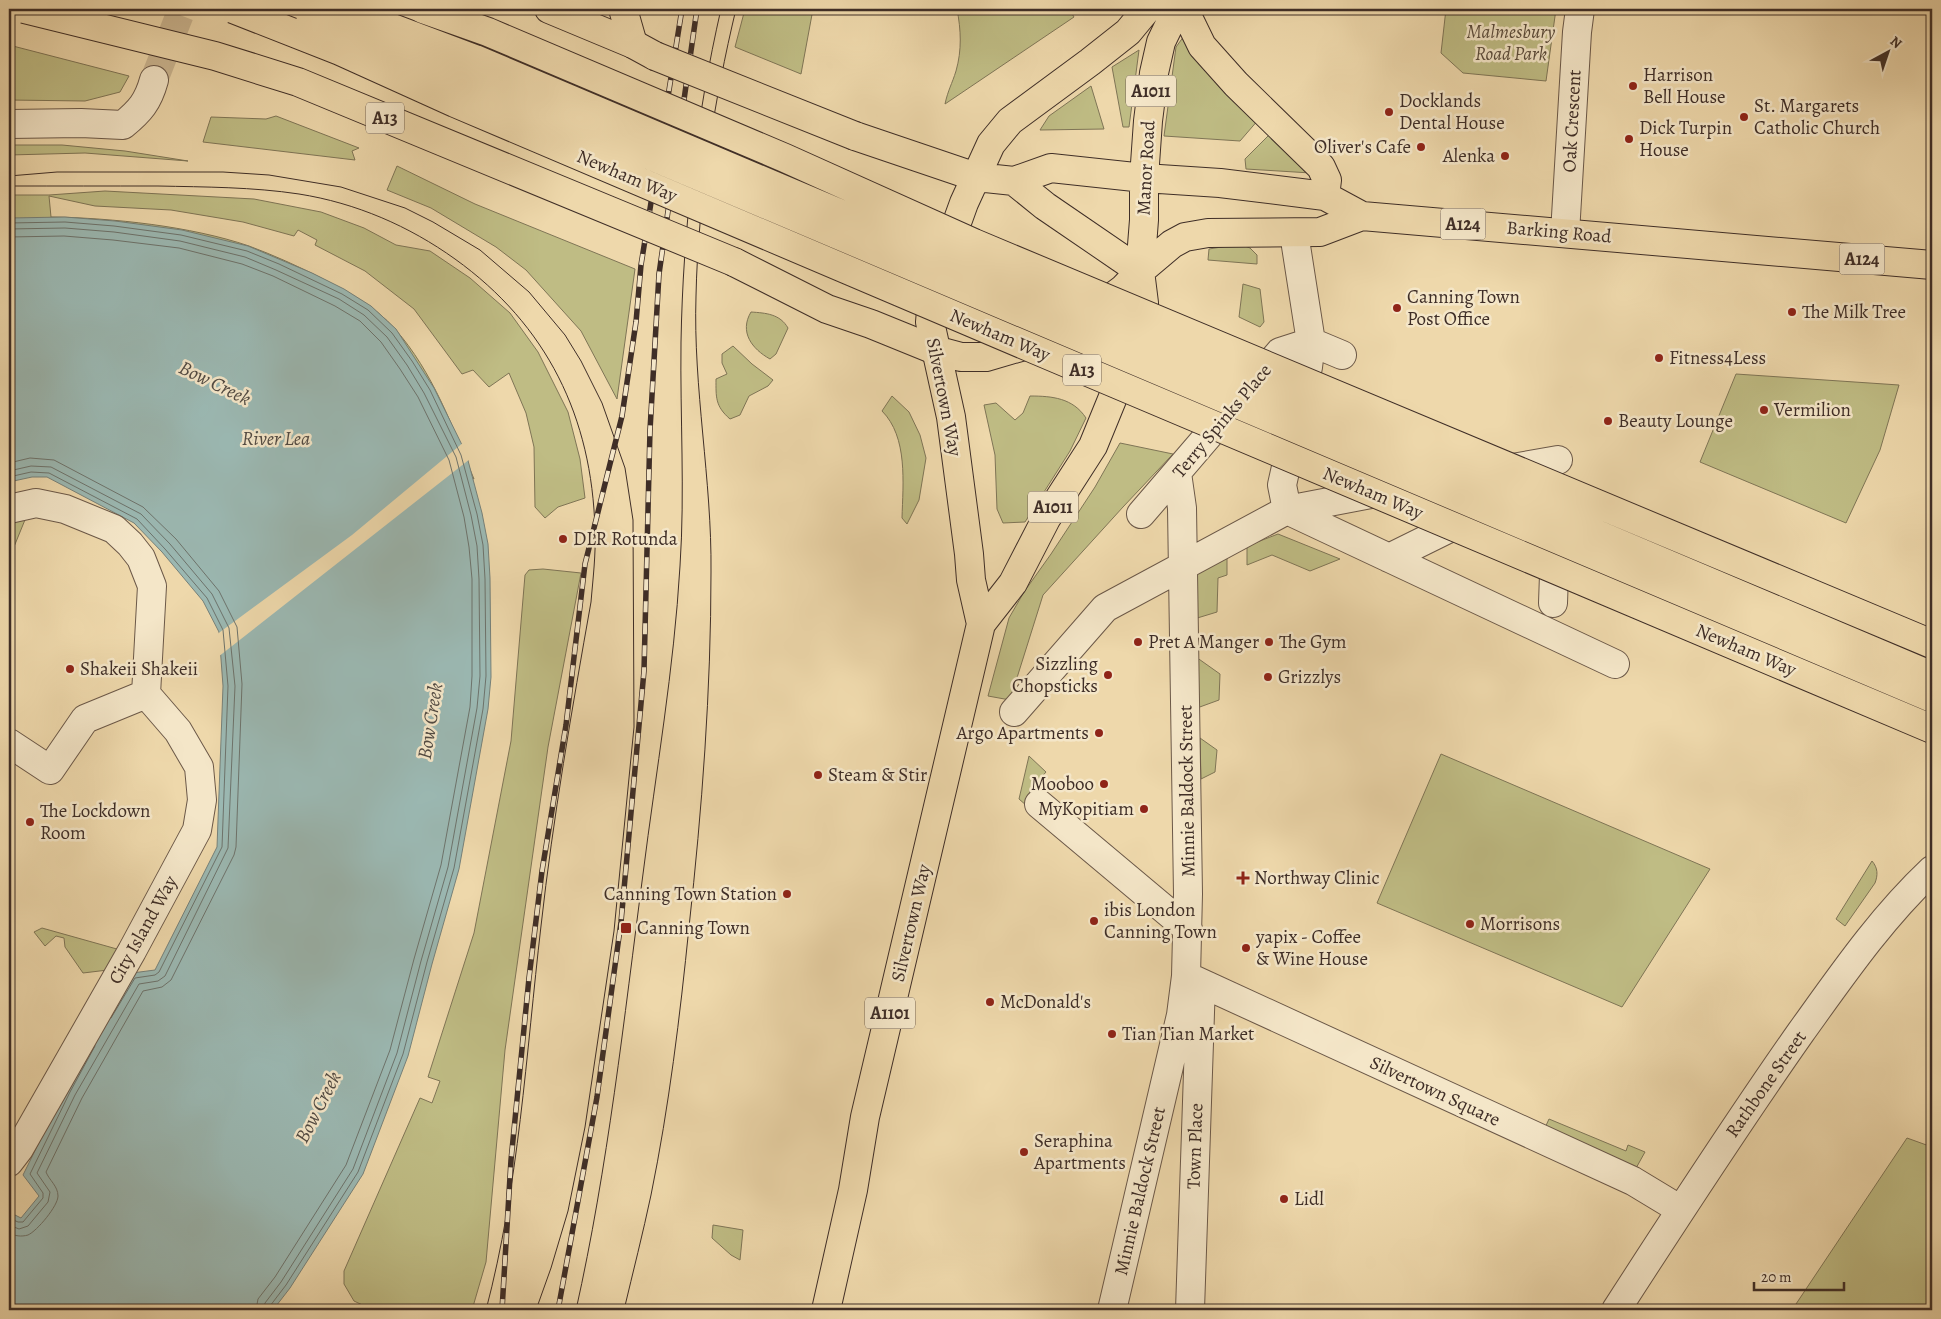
<svg xmlns="http://www.w3.org/2000/svg" width="1941" height="1319" font-family="Alegreya,serif">
  <style>
    .green { fill: #bfbc84; stroke: #7f7556 }
    .water { fill: #9bb8b2; stroke: #76817a }
    .pier { fill: #eed8ab }
    .lines { fill: none; stroke-linecap: round; stroke-linejoin: round }
    .shore { stroke: #6d736c; stroke-width: 1 }
    .minor-tunnel { stroke: #cbb691; stroke-width: 28; stroke-dasharray: 28 14; stroke-linecap: butt }
    .minor-casing { stroke: #6b5848; stroke-width: 30 }
    .major-casing { stroke: #3f2e27; stroke-width: 30 }
    .highway-casing { stroke: #3f2e27; stroke-width: 30 }
    .minor { stroke: #f4e6c8; stroke-width: 28 }
    .major { stroke: #eed8ab; stroke-width: 28 }
    .highway { stroke: #eed8ab; stroke-width: 28 }
    .tram { stroke: #3f2e27; stroke-width: 1 }
    .rail-casing { stroke: #3f2e27; stroke-width: 5.5 }
    .rail { stroke: #f4e6c8; stroke-width: 4; stroke-dasharray: 11; stroke-linecap: butt }
    .highway-bridge-casing { stroke: #3f2e27; stroke-width: 30; stroke-linecap: butt }
    .highway-bridge { stroke: #eed8ab; stroke-width: 28 }
    .poi-dot { fill: #8f2418; stroke: #f4e6c8; stroke-width: 2 }
    .labels { text-anchor: middle; dominant-baseline: central; stroke-width: 5; stroke-linejoin: round; paint-order: stroke }
    .shield { fill: #f4e6c8; stroke: #756557; stroke-width: 1 }
    .shield-label { font-size: 18px; font-weight: bold; fill: #3f2e27 }
    .park-label { font-size: 19px; font-style: italic; fill: #594a3a; stroke: #f4e6c8 }
    .poi-label { font-size: 19px; fill: #3f2e27; stroke: #f4e6c8; text-anchor: start }
    .street-label { font-size: 19px; fill: #3f2e27; stroke: #f4e6c8 }
    .water-label { font-size: 20px; font-style: italic; fill: #514a43; stroke: #f4e6c8 }
  </style>
  <rect width="100%" height="100%" fill="#eed8ab"/>
  <filter id="stains"><feTurbulence type="fractalNoise" baseFrequency=".004" numOctaves="4"/><feColorMatrix values="0 0 0 0 .2 0 0 0 0 .09 0 0 0 0 .02 0 0 0 .5 -.17"/></filter>
  <radialGradient id="worn" r=".72"><stop offset=".6" stop-color="#630" stop-opacity="0"/><stop offset="1" stop-color="#630" stop-opacity=".3"/></radialGradient>
  <path class="green" d="M745,9H813L801,74L735,47Z
    M957,9H1069L1074,17L945,104C948,90 952,84 956,71C962,50 961,30 957,9Z
    M1446,9H1556L1546,81L1463,73L1441,53Z
    M1184,36L1205,70L1224,92L1259,119L1240,141L1164,136L1176,47Z
    M9,45L129,76L120,92L85,101L9,100Z
    M1139,50L1129,127H1123L1112,67Z
    M1091,86L1104,129L1040,130L1049,116Z
    M276,116L359,148L352,151L355,160L203,142L211,117L266,119Z
    M1271,133L1311,173L1246,169L1245,159Z
    M9,145H62L125,151L188,161L85,153L9,155Z
    M397,166L475,204L635,269L617,399L581,331L526,270L496,247L431,208L387,190Z
    M105,191L254,199L321,212L364,228L396,245L430,251L470,278L510,313L538,352L568,412L580,459L585,498L558,507L545,518L535,507L534,447L526,413L509,373L489,387L473,370L462,374L414,309L365,271L315,245L317,240L298,230L294,236L243,222L171,210L95,206L49,196L51,217C113,218 190,226 249,246C273,255 298,266 321,278C348,292 375,306 395,329C433,372 453,428 474,479L9,262V195H49Z
    M1240,244L1250,248L1257,255V264L1208,260L1209,249Z
    M1243,284L1260,289L1264,322L1260,327L1239,317Z
    M751,312C766,313 780,314 788,328L776,354L770,359C752,349 739,332 751,312Z
    M733,346L752,364L773,380L768,386L749,396L740,415L730,419C715,406 716,397 716,379L727,374L722,363V354Z
    M1736,374L1899,385L1880,450L1846,523L1700,462Z
    M892,396L909,412L920,435L926,458L919,500L907,524L902,518C903,483 908,437 882,411Z
    M1030,396C1052,396 1073,398 1086,418L1070,451L1025,522L1003,523L997,509L995,455L984,405L996,403L1015,420L1023,413Z
    M1120,443L1173,454L1123,507L1043,595L1010,700L988,696L1009,618L1024,592L1051,554L1095,487Z
    M29,510L9,559V529L11,528L9,522Z
    M1278,534L1340,559L1310,571L1272,555L1247,565V546Z
    M1227,556V575L1218,578L1217,612L1194,619L1191,567Z
    M543,569L581,573L548,747L505,1050L486,1262L472,1310H373L354,1301L344,1284V1271L420,1098L432,1103L440,1081L428,1077L474,933L511,741L525,575L529,570Z
    M1196,657L1220,674L1219,700L1197,708Z
    M1200,738L1217,750L1215,772L1201,779Z
    M1441,754L1710,869L1622,1007L1377,903Z
    M1029,756L1046,772L1030,790L1027,806L1019,799Z
    M1872,861C1878,868 1878,875 1875,883L1845,926L1836,919Z
    M42,928L124,951L116,969L83,973L65,947L64,938L56,936L45,946L34,932Z
    M1549,1119L1626,1151L1628,1145L1645,1152L1635,1170L1544,1130Z
    M1907,1138L1932,1147V1310H1792Z
    M713,1225L743,1230L740,1260L731,1255L712,1238Z"/>
  <path class="water" d="M65,217L115,221L182,230L248,246L312,273L344,289L371,306L396,329L434,388L466,453L482,513L488,544L490,578L491,677L488,709L459,869L432,964L408,1056L363,1174L290,1288L273,1310H9V1212L21,1218L39,1196L23,1175L65,1090L132,973L155,970L217,847L223,686L219,632L203,601L162,552L134,523L47,477H32L9,482V218Z"/>
  <path class="pier" d="M464,442L470,459L218,657L216,635L352,535Z"/>
  <g class="lines">
    <path class="shore" d="M9,223L65,222L114,226L181,235L247,251L279,264L342,294L368,310L392,333L412,361L430,390L461,455L477,514L483,545L485,579L486,676L483,709L454,868L427,962L403,1054L358,1172L286,1285L270,1306L269,1310
      M9,229L65,228L114,232L180,241L245,257L276,270L339,299L364,315L387,337L407,365L424,393L456,457L471,515L477,546L479,579L480,676L477,708L448,867L421,961L397,1053L353,1169L281,1282L265,1303L263,1310
      M9,237L64,236L113,240L179,248L242,264L273,276L335,306L360,321L381,342L400,369L418,397L449,460L464,517L469,547L472,579V676L470,707L441,865L414,959L390,1050L346,1165L275,1277L258,1299L256,1310
      M9,463L30,458L54,460L143,507L176,539L219,591L237,627L242,684L236,847L234,855L171,980L162,987L143,991L82,1098L46,1172C49,1180 58,1186 58,1196C58,1206 37,1231 28,1235C21,1237 15,1236 9,1233
      M9,471L31,466L51,467L141,514L170,544L212,594L229,628L235,686L228,848L165,976L158,981L139,984L75,1095L37,1173L50,1192L48,1202L28,1226L19,1229L9,1225
      M9,477L31,472L49,473L137,519L165,549L207,598L223,630L228,686L222,847L159,972L155,975L135,978L111,1018
      M9,1218L18,1222H23L43,1198V1193L30,1174L70,1092L95,1046"/>
    <path class="minor-tunnel" d="M154,80L182,9"/>
    <g class="minor-casing">
      <path id="minor" d="M9,124L81,123L123,125C140,111 148,102 154,80
        M1565,233L1577,32L1580,9
        M1296,246L1311,342L1308,367L1282,485L1287,510L1439,481
        M1311,342L1342,355
        M1501,470L1558,460
        M9,509L36,503L65,509L114,529L130,544L141,558L152,586L146,694
        M1141,514L1280,352L1311,342
        M1389,558L1470,518
        M1553,603L1555,546
        M1014,712L1105,608L1287,510L1615,664
        M9,743L50,770L85,719L146,694
        M1039,804L1188,929
        M1186,976L1633,1181L1681,1210
        M9,1162L19,1149L132,951L197,830L202,800L199,767L178,731L146,694
        M1112,1310L1181,1015L1186,976L1188,894L1182,508L1177,473
        M1190,1310L1201,983
        M1616,1310C1676,1217 1737,1123 1801,1032C1842,975 1881,918 1932,870"/>
    </g>
    <g class="major-casing">
      <path id="major" d="M623,9L633,44
        M1184,9L1202,46L1236,84L1321,167L1327,180L1325,196
        M976,177L1014,181L1051,168L1144,178L1220,183L1325,196L1362,216
        M1014,181L1045,206L1140,271
        M935,350L961,357H986L1031,344L1099,307L1123,289L1140,271L1172,244L1185,237L1208,233L1320,232L1362,216L1932,265
        M981,624L971,580L969,554L951,417L930,322L933,289L964,203L991,144L1010,121L1090,62L1128,32L1147,9
        M826,1310L853,1190L865,1117L981,624L1013,583L1046,519L1093,446L1140,331L1144,303L1140,271L1144,220V178L1148,121L1154,73L1161,42L1177,9"/>
    </g>
    <g class="highway-casing">
      <path id="highway" d="M549,9L633,44L655,56
        M855,136L976,177
        M734,262L827,309L871,324L935,350"/>
    </g>
    <use href="#minor" class="minor"/>
    <use href="#major" class="major"/>
    <use href="#highway" class="highway"/>
    <path class="tram" d="M9,176L57,172H223L269,175L341,187L405,208L433,222L480,250L529,292L565,335L581,361L602,403L625,468L633,520L634,727L614,931L585,1127L568,1211L551,1268L536,1310
      M9,186C59,186 108,186 158,186C205,187 253,187 299,194C356,203 409,226 455,259C547,325 592,417 595,530C596,554 593,578 591,602C572,709 553,818 541,926C526,1055 519,1185 486,1310
      M576,1310C608,1167 624,1019 643,874C656,771 674,669 680,566C685,491 680,417 681,342C683,230 696,118 721,9
      M624,1310C633,1272 643,1233 651,1195C669,1107 680,1016 689,927C702,809 711,691 711,572C712,480 693,388 696,296C698,201 714,101 736,9"/>
    <g class="rail-casing">
      <path id="rail" d="M502,1310L511,1160L529,978L542,871L566,725L585,564L622,416L636,322L641,265L682,9
        M558,1310L597,1097L621,922L644,671L650,430L659,274L697,9"/>
    </g>
    <use href="#rail" class="rail"/>
    <g class="highway-bridge-casing">
      <path id="highway-bridge" d="M24,9L215,56L298,82L734,262
        M233,9L340,51L455,103L1036,350L1932,729
        M342,9L475,59L1932,676
        M423,9L488,32L785,158L974,243L1932,644
        M309,25L347,33L467,78L1932,698
        M655,56L855,136"/>
    </g>
    <use href="#highway-bridge" class="highway-bridge"/>
  </g>
  <g class="poi-dot">
    <circle cx="1633" cy="86" r="5"/>
    <circle cx="1389" cy="112" r="5"/>
    <circle cx="1744" cy="117" r="5"/>
    <circle cx="1629" cy="139" r="5"/>
    <circle cx="1421" cy="147" r="5"/>
    <circle cx="1505" cy="156" r="5"/>
    <circle cx="1397" cy="308" r="5"/>
    <circle cx="1792" cy="312" r="5"/>
    <circle cx="1659" cy="358" r="5"/>
    <circle cx="1764" cy="410" r="5"/>
    <circle cx="1608" cy="421" r="5"/>
    <circle cx="563" cy="539" r="5"/>
    <circle cx="1138" cy="642" r="5"/>
    <circle cx="1269" cy="642" r="5"/>
    <circle cx="70" cy="669" r="5"/>
    <circle cx="1108" cy="675" r="5"/>
    <circle cx="1268" cy="677" r="5"/>
    <circle cx="1099" cy="733" r="5"/>
    <circle cx="818" cy="775" r="5"/>
    <circle cx="1104" cy="784" r="5"/>
    <circle cx="1144" cy="809" r="5"/>
    <circle cx="30" cy="822" r="5"/>
    <path d="M1240.5 870.5h5v5h5v5h-5v5h-5v-5h-5v-5h5z"/>
    <circle cx="787" cy="894" r="5"/>
    <circle cx="1094" cy="921" r="5"/>
    <circle cx="1470" cy="924" r="5"/>
    <rect x="620" y="922" width="12" height="12" rx="2.5"/>
    <circle cx="1246" cy="948" r="5"/>
    <circle cx="990" cy="1002" r="5"/>
    <circle cx="1112" cy="1034" r="5"/>
    <circle cx="1024" cy="1152" r="5"/>
    <circle cx="1284" cy="1199" r="5"/>
  </g>
  <g class="labels">
    <g class="shield">
      <rect x="1126" y="75.5" width="50" height="31" rx="4"/>
      <rect x="366" y="102.5" width="38" height="31" rx="4"/>
      <rect x="1440.5" y="208.5" width="45" height="31" rx="4"/>
      <rect x="1839.5" y="243.5" width="45" height="31" rx="4"/>
      <rect x="1063" y="354.5" width="38" height="31" rx="4"/>
      <rect x="1028" y="491.5" width="50" height="31" rx="4"/>
      <rect x="865" y="997.5" width="50" height="31" rx="4"/>
    </g>
    <g class="shield-label">
      <text x="1151" y="91">A1011</text>
      <text x="385" y="118">A13</text>
      <text x="1463" y="224">A124</text>
      <text x="1862" y="259">A124</text>
      <text x="1082" y="370">A13</text>
      <text x="1053" y="507">A1011</text>
      <text x="890" y="1013">A1101</text>
    </g>
    <g class="park-label">
      <text x="1511" y="32">Malmesbury<tspan x="1511" dy="22">Road Park</tspan></text>
    </g>
    <g class="poi-label">
      <text x="1643" y="75">Harrison<tspan x="1643" dy="22">Bell House</tspan></text>
      <text x="1399" y="101">Docklands<tspan x="1399" dy="22">Dental House</tspan></text>
      <text x="1754" y="106">St. Margarets<tspan x="1754" dy="22">Catholic Church</tspan></text>
      <text x="1639" y="128">Dick Turpin<tspan x="1639" dy="22">House</tspan></text>
      <text x="1411" y="147" text-anchor="end">Oliver's Cafe</text>
      <text x="1495" y="156" text-anchor="end">Alenka</text>
      <text x="1407" y="297">Canning Town<tspan x="1407" dy="22">Post Office</tspan></text>
      <text x="1802" y="312">The Milk Tree</text>
      <text x="1669" y="358">Fitness4Less</text>
      <text x="1774" y="410">Vermilion</text>
      <text x="1618" y="421">Beauty Lounge</text>
      <text x="573" y="539">DLR Rotunda</text>
      <text x="1148" y="642">Pret A Manger</text>
      <text x="1279" y="642">The Gym</text>
      <text x="1098" y="664" text-anchor="end">Sizzling<tspan x="1098" dy="22">Chopsticks</tspan></text>
      <text x="80" y="669">Shakeii Shakeii</text>
      <text x="1278" y="677">Grizzlys</text>
      <text x="1089" y="733" text-anchor="end">Argo Apartments</text>
      <text x="828" y="775">Steam &amp; Stir</text>
      <text x="1094" y="784" text-anchor="end">Mooboo</text>
      <text x="1134" y="809" text-anchor="end">MyKopitiam</text>
      <text x="40" y="811">The Lockdown<tspan x="40" dy="22">Room</tspan></text>
      <text x="1254" y="878">Northway Clinic</text>
      <text x="777" y="894" text-anchor="end">Canning Town Station</text>
      <text x="1104" y="910">ibis London<tspan x="1104" dy="22">Canning Town</tspan></text>
      <text x="1480" y="924">Morrisons</text>
      <text x="637" y="928">Canning Town</text>
      <text x="1256" y="937">yapix - Coffee<tspan x="1256" dy="22">&amp; Wine House</tspan></text>
      <text x="1000" y="1002">McDonald's</text>
      <text x="1122" y="1034">Tian Tian Market</text>
      <text x="1034" y="1141">Seraphina<tspan x="1034" dy="22">Apartments</tspan></text>
      <text x="1294" y="1199">Lidl</text>
    </g>
    <g class="street-label">
      <text transform="translate(1572 121) rotate(-87)">Oak Crescent</text>
      <text transform="translate(1146 168) rotate(-87)">Manor Road</text>
      <text transform="translate(627 176) rotate(23)">Newham Way</text>
      <text transform="translate(1559 232) rotate(5)">Barking Road</text>
      <text transform="translate(1000 335) rotate(23)">Newham Way</text>
      <text transform="translate(944 397) rotate(79)">Silvertown Way</text>
      <text transform="translate(1222 421) rotate(-50)">Terry Spinks Place</text>
      <text transform="translate(1373 493) rotate(23)">Newham Way</text>
      <text transform="translate(1746 650) rotate(23)">Newham Way</text>
      <text transform="translate(1187 791) rotate(-91)">Minnie Baldock Street</text>
      <text transform="translate(911 923) rotate(-77)">Silvertown Way</text>
      <text transform="translate(143 930) rotate(-61)">City Island Way</text>
      <text transform="translate(1766 1084) rotate(-55)">Rathbone Street</text>
      <text transform="translate(1435 1091) rotate(25)">Silvertown Square</text>
      <text transform="translate(1195 1146) rotate(-88)">Town Place</text>
      <text transform="translate(1140 1191) rotate(-77)">Minnie Baldock Street</text>
    </g>
    <g class="water-label">
      <text transform="translate(215 383) rotate(26)">Bow Creek</text>
      <text x="276" y="438">River Lea</text>
      <text transform="translate(430 721) rotate(-81)">Bow Creek</text>
      <text transform="translate(318 1107) rotate(-63)">Bow Creek</text>
    </g>
  </g>
  <rect width="1941" height="1319" fill="none" stroke="#eed8ab" stroke-width="30"/>
  <rect x="10" y="10" width="1921" height="1299" fill="none" stroke="#3f2e27" stroke-width="2.5"/>
  <rect x="15" y="15" width="1911" height="1289" fill="none" stroke="#3f2e27"/>
  <g transform="translate(1888 52) rotate(40)" stroke="#f4e6c8" stroke-width="4" paint-order="stroke">
  <path d="M0-4L9 19L0 12L-9 19Z" fill="#3f2e27"/>
  <text y="-8" font-size="14" font-weight="bold" text-anchor="middle" fill="#3f2e27">N</text>
  </g>
  <path d="M1754 1282v8h90v-8" fill="none" stroke="#3f2e27" stroke-width="2.5"/>
  <text x="1761" y="1282" font-size="15" fill="#3f2e27" stroke="#f4e6c8" stroke-width="4" paint-order="stroke">20 m</text>
  <rect width="100%" height="100%" filter="url(#stains)"/>
  <rect width="100%" height="100%" fill="url(#worn)"/>
</svg>
